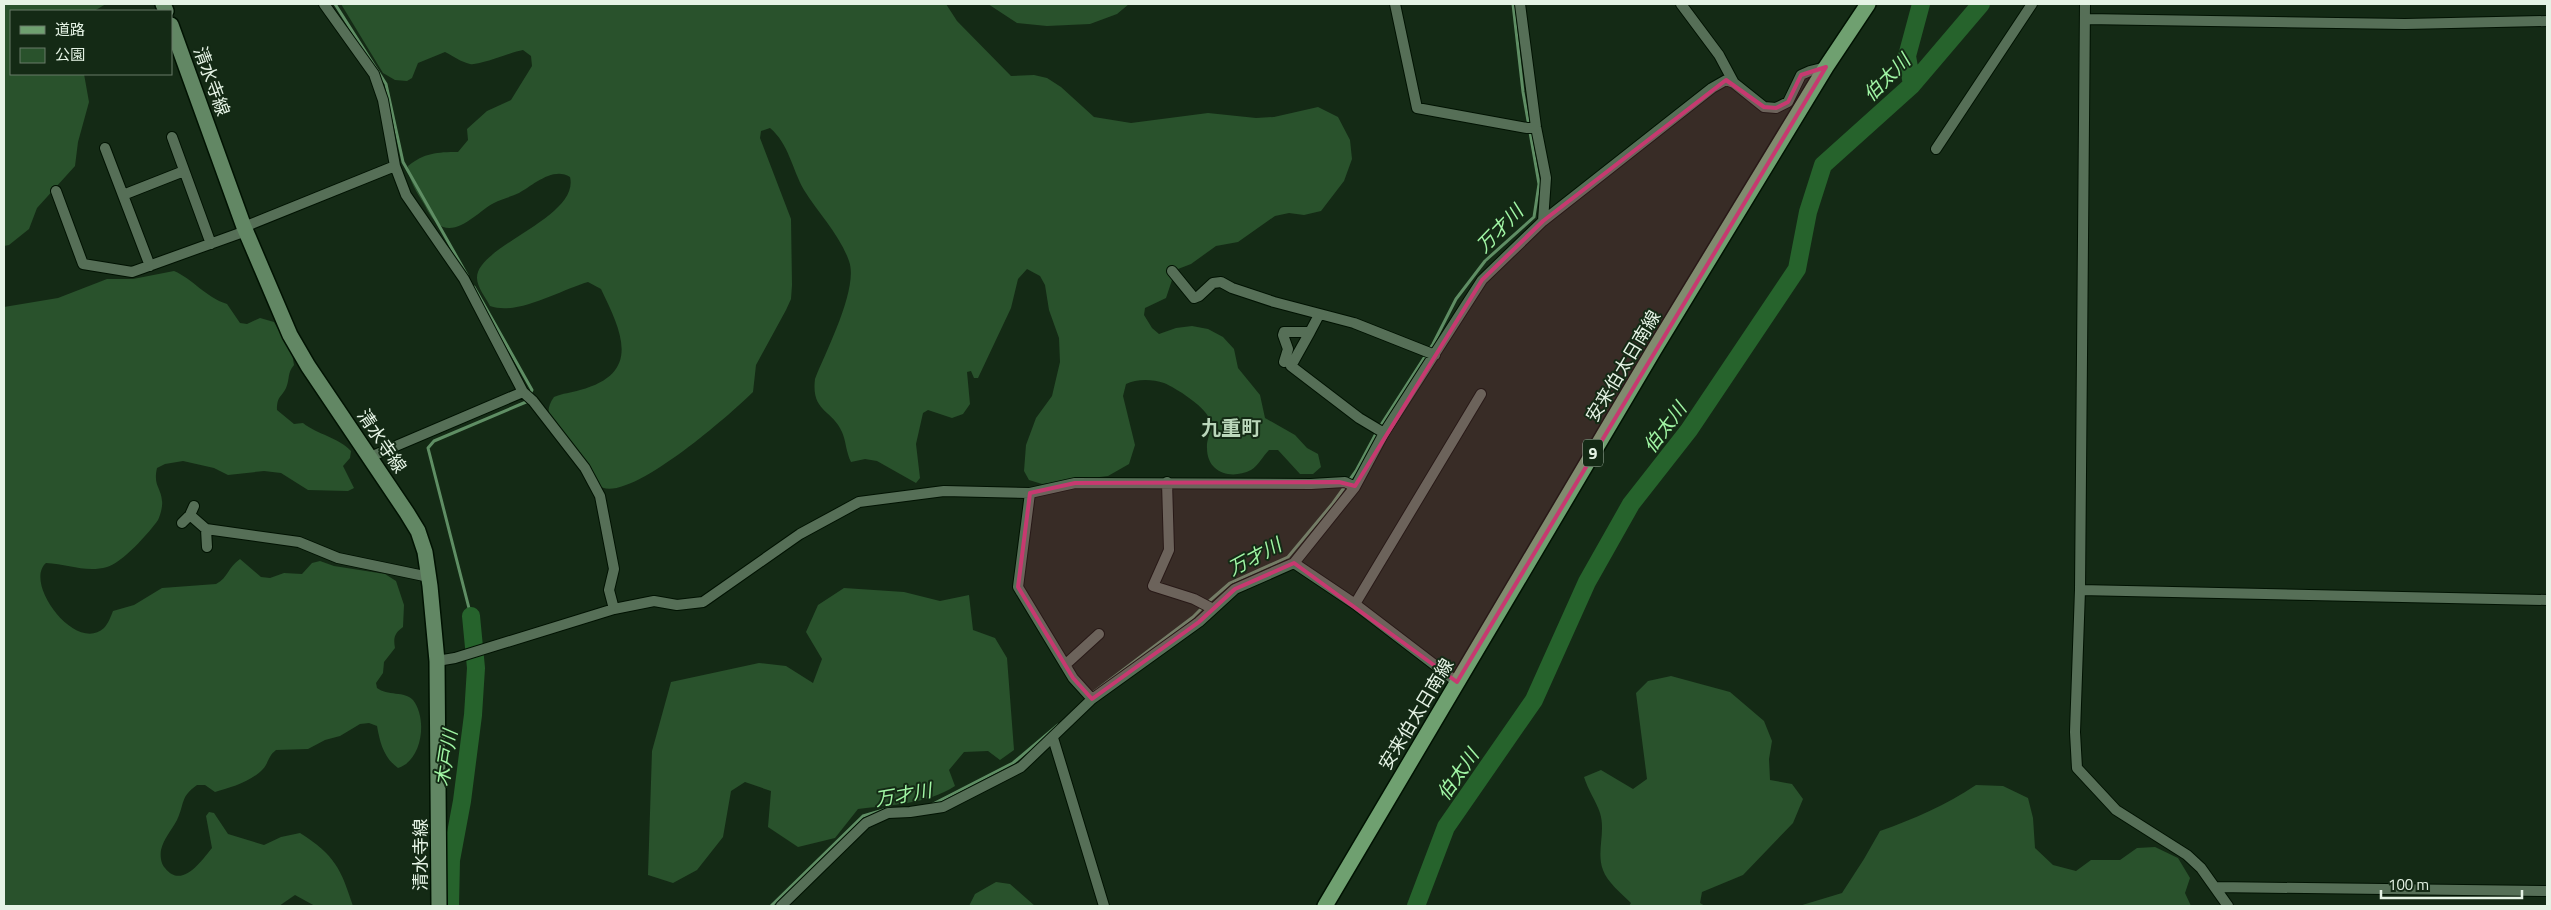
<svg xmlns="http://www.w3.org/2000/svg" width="2551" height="910" font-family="'Titillium Web','Noto Sans JP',sans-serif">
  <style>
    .green { fill: #29522c }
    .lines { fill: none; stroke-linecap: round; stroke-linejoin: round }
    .stream { stroke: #5f8e64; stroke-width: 3 }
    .river { stroke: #26632c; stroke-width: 18 }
    .street-casing { stroke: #001202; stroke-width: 12 }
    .secondary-casing { stroke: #001202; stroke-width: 18 }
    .primary-casing { stroke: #001202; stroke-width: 18 }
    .street { stroke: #566f57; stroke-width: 10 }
    .secondary { stroke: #628764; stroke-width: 15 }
    .primary { stroke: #6fa070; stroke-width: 15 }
    .marked { fill: #c73970; fill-opacity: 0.2; stroke: #c73970; stroke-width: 4; stroke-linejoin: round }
    .labels { text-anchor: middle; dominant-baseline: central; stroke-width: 4; stroke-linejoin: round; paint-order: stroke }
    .shield { fill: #142a15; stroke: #a6b7a7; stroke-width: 1 }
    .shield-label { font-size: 16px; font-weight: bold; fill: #e5f3e5 }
    .street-label { font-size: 18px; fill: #e5f3e5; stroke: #142a15 }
    .water-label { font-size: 19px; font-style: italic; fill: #a1f6a5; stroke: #142a15 }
    .quarter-label { font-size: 20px; font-weight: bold; fill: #bad6ba; stroke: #142a15 }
  </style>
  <rect width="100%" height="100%" fill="#142a15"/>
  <path class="green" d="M4,4H106L94,11H11V74H84L89,102L78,142L75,166L37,208L29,229L9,245L4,246Z
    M341,4H946L957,21L1011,76L1034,75L1047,78L1061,87L1094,117L1131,123L1208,113L1256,118L1274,117L1318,107L1338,117L1350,140L1352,159L1344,181L1321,211L1304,215L1289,213L1275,216L1238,242L1216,246L1191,264L1178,269L1173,277L1166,298L1145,308L1144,315L1152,328L1159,334L1176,328L1192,326L1208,329L1223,337L1234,349L1238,368L1260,395L1265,418L1295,435L1307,448L1318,454L1321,467L1313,474H1300L1278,450H1269C1263,456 1258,466 1251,470C1231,480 1207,473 1207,448C1206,438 1214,429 1209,418C1204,406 1176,388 1164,383C1152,379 1136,379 1126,384L1123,396L1135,445L1129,464L1108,476L1042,484L1029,480L1024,471L1026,445L1036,418L1052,396L1060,362L1059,338L1049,310L1045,285L1040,276L1027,269L1018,279L1011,308L978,378H974L971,371L967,372L970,404L963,414L952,418L928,410L923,413L916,444L920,478L916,483L877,461L865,459L851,462C846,452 846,441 842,432C832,409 811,412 815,379C826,351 859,288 849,261C840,235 818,213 804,190C792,169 789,144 770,128L761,131L760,138L791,219L792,285L791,299L786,310L756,365L753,392C733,412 624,509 598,485C589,477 587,461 579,452C575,447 570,444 566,439C554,423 541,415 554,397C563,393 571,393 580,390C643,373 621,331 601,289L588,282C560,290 518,316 490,306C486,298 477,287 477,278C476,246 580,218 570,177C553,166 532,186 519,193C511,197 501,199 494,203C480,210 461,233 443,227C434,223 428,212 424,204C416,191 409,181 408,166C424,153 437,152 458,152L468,140L467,129L487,111L511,100L532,66L531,56L523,50C511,52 479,66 470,64C461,62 453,56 445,52L418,63L412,78L407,81L395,80L383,73Z
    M988,4H1129L1117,14L1090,24L1047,26L1017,23Z
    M174,271C193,279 205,297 227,304L240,323L247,324L260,318L274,322L292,353L294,365C287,373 290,379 286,388C281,398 277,396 277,410L294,424L303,423C318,435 338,437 351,451L350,458L343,466L354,488L348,491L308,490L281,473L264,471L228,475L214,468L183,461L165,464L157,468C153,486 161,487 162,501C163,506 160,516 158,520C150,532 121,564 107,567C86,573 68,564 46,563C23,583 76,654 104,628C108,624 111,616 113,611L134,605L162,588L216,584C228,578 228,567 240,559L261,577L270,578L284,573L302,574L312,563L320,561L334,566L385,574L396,581L404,605L403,627C395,633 393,637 395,648L384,662L383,673L376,683L377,688C387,696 405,691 413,700C428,719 422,761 398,768C384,758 380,743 377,726L369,723L360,724L340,736L325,740L308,749L276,750C268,756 268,764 263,769C252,781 230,788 215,792L205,785H197C180,797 185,803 177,820C171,831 164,838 161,850C160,856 161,864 165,868C182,890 202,860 212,848L206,816L209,812L214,813L228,834L264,845L281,837L300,833C335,855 341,869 353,906H315L295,895L279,906H4V307L58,298L107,279H133Z
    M844,588L904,592L940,601L969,595L973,630L995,638L1007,658L1014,750L1000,760L988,751L964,752L949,770L955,786C927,804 891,805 858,809L835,838L798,847L768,827L771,791L745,782L731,791L723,837L697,870L673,883L648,875L652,751L671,682L759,663L786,666L813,683L822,659L806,632L818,605Z
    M1671,676L1730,692L1764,721L1772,741L1769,759L1770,780L1792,784L1803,799L1793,823L1743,875L1702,892L1700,903L1705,906H1629L1631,903C1622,894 1607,882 1603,870C1596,852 1606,832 1600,813C1596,801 1588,790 1584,777L1601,770L1633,789L1647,779L1636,693L1648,681Z
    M1976,785L2003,786L2028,798L2033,818L2035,848L2053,865L2076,871L2091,860H2120L2137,848L2155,847L2178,858L2190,878L2185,893L2191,906H1799L1842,893L1864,859L1880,831C1914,819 1946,805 1976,785Z
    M996,882L1010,884L1035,906H969L975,894Z"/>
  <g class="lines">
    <path class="stream" d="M335,4L386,84L403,162L467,275
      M1207,603L1230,583L1288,557L1333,503L1356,471L1379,428L1433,344L1456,299L1485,261L1534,217L1539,184L1523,92L1513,4
      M471,616L428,448L434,441L526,402L532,390L474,287
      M1090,695L1193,617L1203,607
      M933,804L1013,763L1058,725
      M771,906L863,816L890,808"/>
    <path class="river" d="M1912,85L1907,56L1921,4
      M450,906L451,860L462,801L473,715L476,668L471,616
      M1416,906L1446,827L1534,700L1587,582L1631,504L1689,430L1797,269L1808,212L1823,165L1912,85L1981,4"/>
    <g class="street-casing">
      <path id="street" d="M324,4L374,74L383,100L395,166L406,195L464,279L523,392L533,401L585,468L600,496L614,569L609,590L614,609
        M1395,4L1417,108L1527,128L1536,127
        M1520,4L1536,127L1546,178L1543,221
        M1681,4L1719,55L1734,83L1764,107L1776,108L1788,102L1801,75L1810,71L1826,67
        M2085,4L2080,590L2075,732L2077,768L2116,810L2187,855L2201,868L2228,906
        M2086,19L2405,24L2547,21
        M172,137L211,244
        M105,148L150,266
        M1936,149L2032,4
        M56,191L83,264L132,272L246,231
        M123,195L184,171
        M244,227L395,166
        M1172,271L1194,298L1199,296L1213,283L1221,282L1232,288L1274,302L1354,323L1435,355
        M1310,332L1291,366L1359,418L1384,433
        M1284,362L1288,349L1283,335L1284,332H1310L1319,315
        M370,457L523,392
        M1167,482L1169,550L1153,586L1194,599L1213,609
        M1030,493L1018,587L1073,678L1092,699
        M194,506L190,515L206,529L299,542L338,558L429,577
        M182,523L190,515
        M206,529L207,547
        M1294,563L1355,604L1457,682
        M2080,590L2547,600
        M1355,604L1481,394
        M437,661L455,658L614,609L654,601L677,605L703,602L800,534L859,502L944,491L1030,493L1075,483L1311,484L1345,482L1355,487
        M1065,665L1099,634
        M1053,738L1104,906
        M2215,887L2547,891
        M781,906L866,823L888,813L910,812L943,807L1021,767L1092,699L1199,622L1235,589L1294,563L1355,487L1384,433L1482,280L1543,221L1712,88L1726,80L1734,83"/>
    </g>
    <g class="secondary-casing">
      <path id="secondary" d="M163,4L166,11
        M171,25L244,227L290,335L308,366L407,513L418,531L425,552L430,586L437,661L439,906"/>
    </g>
    <g class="primary-casing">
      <path id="primary" d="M1325,906L1654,350L1826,67L1868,4"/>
    </g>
    <use href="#street" class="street"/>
    <use href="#secondary" class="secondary"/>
    <use href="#primary" class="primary"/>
  </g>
  <path class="marked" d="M1826,67L1457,682L1294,563L1235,589L1199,622L1092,699L1073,678L1018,587L1030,493L1075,483L1339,482L1355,486L1482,280L1543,221L1726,80L1764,107L1776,108L1788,102L1801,75Z"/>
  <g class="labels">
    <rect class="shield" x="1583" y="439.5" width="20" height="27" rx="4"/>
    <g class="shield-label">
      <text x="1593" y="453">9</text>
    </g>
    <g class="street-label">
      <text transform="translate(212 81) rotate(70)">清水寺線</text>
      <text transform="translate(1623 366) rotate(-59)">安来伯太日南線</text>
      <text transform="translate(382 441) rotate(56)">清水寺線</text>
      <text transform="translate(1416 714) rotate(-59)">安来伯太日南線</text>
      <text transform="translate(420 855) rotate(-90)">清水寺線</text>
    </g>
    <g class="water-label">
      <text transform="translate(1886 77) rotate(-45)">伯太川</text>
      <text transform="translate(1499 228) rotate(-46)">万才川</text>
      <text transform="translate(1664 427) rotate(-53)">伯太川</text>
      <text transform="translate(1254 556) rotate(-28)">万才川</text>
      <text transform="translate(445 758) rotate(-81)">木戸川</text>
      <text transform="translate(1457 774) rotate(-55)">伯太川</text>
      <text transform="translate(903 794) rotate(-10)">万才川</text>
    </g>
    <g class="quarter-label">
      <text x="1231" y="427">九重町</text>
    </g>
  </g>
  <rect width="2551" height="910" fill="none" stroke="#e5f3e5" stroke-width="10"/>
  <rect x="10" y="10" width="162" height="65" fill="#142a15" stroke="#687a68"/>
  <rect x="20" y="26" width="25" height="8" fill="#6fa070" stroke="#687a68"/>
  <text x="55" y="35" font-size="15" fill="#e5f3e5">道路</text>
  <rect x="20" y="48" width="25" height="15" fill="#29522c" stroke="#687a68"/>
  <text x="55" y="60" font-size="15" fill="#e5f3e5">公園</text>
  <path d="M2381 890v8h141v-8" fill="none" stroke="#e5f3e5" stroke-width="2.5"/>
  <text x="2388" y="890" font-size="15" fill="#e5f3e5" stroke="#142a15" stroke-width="4" paint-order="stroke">100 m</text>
</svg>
